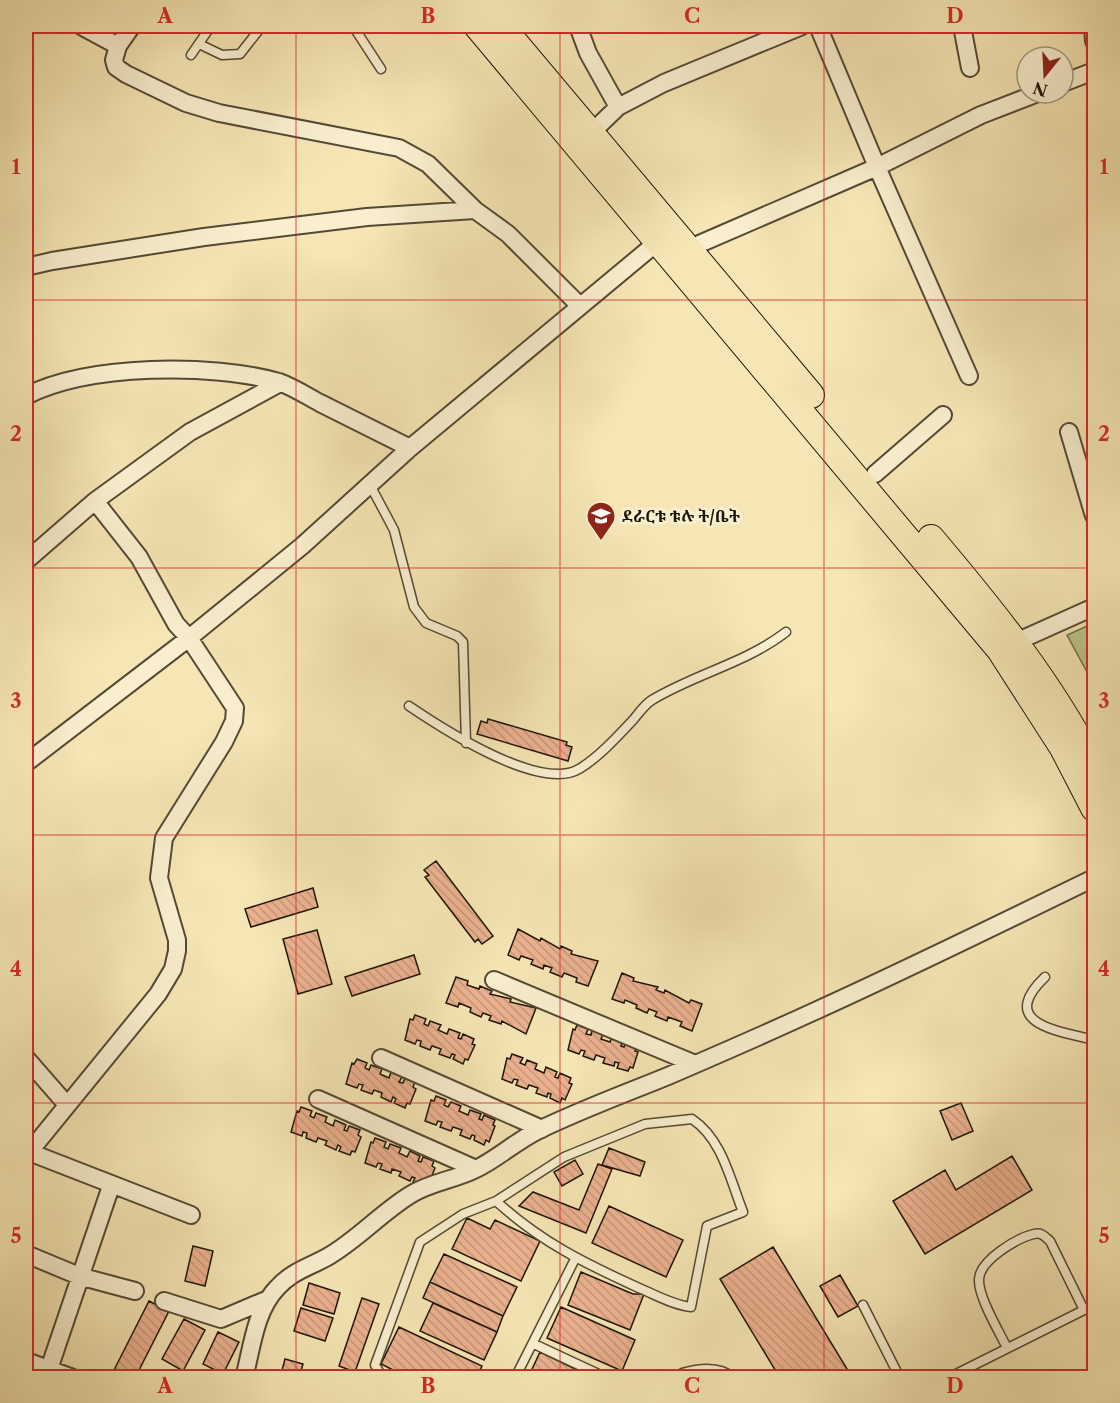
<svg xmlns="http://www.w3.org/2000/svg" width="1120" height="1403" font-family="'Libre Caslon Text','Noto Serif Ethiopic',serif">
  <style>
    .pitch { fill: #bcc58d; stroke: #6d6d4c; stroke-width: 1.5 }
    .building { fill: url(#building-back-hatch); stroke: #1e150a; stroke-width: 1.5 }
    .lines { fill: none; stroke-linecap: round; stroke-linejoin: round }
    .service-casing { stroke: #544935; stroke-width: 11 }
    .minor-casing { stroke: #544935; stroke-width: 20 }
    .primary-casing { stroke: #1e150a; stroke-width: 28 }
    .service { stroke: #f9efcf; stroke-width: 8 }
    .minor { stroke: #f9efcf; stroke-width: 16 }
    .primary { stroke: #f6e6b5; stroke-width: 26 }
    .grid { fill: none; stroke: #d62828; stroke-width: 1.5; stroke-opacity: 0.55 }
    .labels { text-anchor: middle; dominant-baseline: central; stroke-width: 6; stroke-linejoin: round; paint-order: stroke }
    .poi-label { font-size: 16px; font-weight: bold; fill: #1e150a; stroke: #f9efcf; text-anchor: start }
    .neatline { fill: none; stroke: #d62828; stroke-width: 2 }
    .grid-label { font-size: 20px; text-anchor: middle; font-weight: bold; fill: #d62828 }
  </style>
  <defs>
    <pattern id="building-back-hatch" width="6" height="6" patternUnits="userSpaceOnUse" patternTransform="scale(1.5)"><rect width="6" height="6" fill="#ecb290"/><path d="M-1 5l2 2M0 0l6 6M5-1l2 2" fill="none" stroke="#ca987b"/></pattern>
  </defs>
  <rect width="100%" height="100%" fill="#f6e6b5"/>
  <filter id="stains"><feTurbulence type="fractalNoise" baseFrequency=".00333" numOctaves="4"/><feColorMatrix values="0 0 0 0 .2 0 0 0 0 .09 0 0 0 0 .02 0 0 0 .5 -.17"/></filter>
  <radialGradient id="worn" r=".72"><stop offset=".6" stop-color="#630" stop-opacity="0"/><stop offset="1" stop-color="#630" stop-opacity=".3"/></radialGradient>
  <path class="pitch" d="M1094,623V685L1067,635Z"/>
  <path class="building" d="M488,719L567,742L566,745L572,747L568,761L477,734L481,721L487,723Z
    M436,861L493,936L482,944L478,939L475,942L425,877L429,875L424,870Z
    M313,888L318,907L251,927L245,909Z
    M518,929L540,941L541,938L560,949L561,946L572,951L571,954L598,961L588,986L576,982L577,978L564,973L562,977L550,972L552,968L544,965L543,969L531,964L533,960L521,956L519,960L508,955Z
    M317,930L332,984L298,994L283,939Z
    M414,955L420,974L352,996L345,977Z
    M622,973L634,978L633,981L658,987L656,990L664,993L665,990L689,1003L691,1000L702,1004L692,1031L680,1026L682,1022L668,1017L667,1021L655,1016L657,1012L649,1009L647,1013L636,1008L637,1005L625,1000L624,1003L612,999Z
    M456,977L468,981L467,985L479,989L480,986L492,991L490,994L511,999L510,1002L536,1008L526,1034L502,1021L501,1024L489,1020L491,1016L483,1013L481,1017L470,1012L471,1008L459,1003L458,1007L446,1003Z
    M415,1015L426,1019L424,1024L428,1026L430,1021L441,1025L438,1030L447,1034L449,1029L460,1033L458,1038L461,1039L463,1034L474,1039L472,1044L475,1045L468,1060L465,1059L463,1064L453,1059L455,1055L452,1054L450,1058L439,1054L441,1049L432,1046L430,1050L420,1046L421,1041L417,1040L415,1044L405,1040L410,1019L413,1020Z
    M577,1025L588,1029L586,1034L591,1035L592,1030L603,1034L601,1039L610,1042L612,1037L623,1041L621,1046L624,1047L626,1042L637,1046L635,1051L638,1052L633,1068L630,1067L628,1071L617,1068L619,1063L615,1062L614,1066L603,1063L605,1058L596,1055L594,1060L583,1056L585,1051L581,1050L579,1054L568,1050L573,1029L575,1030Z
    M512,1054L523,1058L520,1063L525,1065L527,1060L537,1064L535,1069L544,1073L546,1067L557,1072L555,1077L558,1078L560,1073L571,1078L569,1083L572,1084L565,1100L562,1098L560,1103L550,1098L551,1094L548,1093L547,1097L536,1093L538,1088L529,1085L527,1089L516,1085L518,1080L514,1079L512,1083L502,1079L507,1058L510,1059Z
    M357,1059L367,1063L365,1068L369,1070L371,1065L382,1069L380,1074L389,1078L391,1072L402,1077L399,1082L403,1083L405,1078L415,1082L413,1087L416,1089L410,1104L407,1103L405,1108L394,1103L396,1099L393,1097L391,1102L381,1097L382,1093L374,1090L372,1094L361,1090L363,1085L359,1084L357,1088L346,1084L352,1063L354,1064Z
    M436,1096L446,1100L444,1105L448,1107L451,1102L461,1106L459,1111L468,1115L470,1110L481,1114L479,1119L482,1120L484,1115L495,1120L493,1125L495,1126L489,1142L486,1140L484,1145L474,1140L475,1136L472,1135L470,1139L460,1135L462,1130L453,1127L451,1131L440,1127L442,1122L438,1121L436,1125L425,1121L431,1100L434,1101Z
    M961,1103L973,1131L952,1140L940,1111Z
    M301,1107L312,1111L310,1116L314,1118L316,1113L327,1117L325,1122L333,1126L335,1120L346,1125L344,1130L347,1131L349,1126L360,1130L358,1135L361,1137L355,1152L352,1151L350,1155L339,1151L341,1147L338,1145L336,1150L325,1145L327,1141L318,1138L316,1142L306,1138L307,1133L303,1132L302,1136L291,1132L297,1111L299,1112Z
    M375,1138L386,1142L384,1147L388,1149L390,1144L401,1148L399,1153L407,1157L410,1151L420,1156L418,1161L421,1162L423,1157L434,1161L432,1166L435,1168L429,1183L424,1187L413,1182L415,1178L412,1177L410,1181L399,1176L401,1172L392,1169L391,1173L380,1169L382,1164L378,1163L376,1167L365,1163L371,1142L373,1143Z
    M609,1148L645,1162L640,1176L602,1165Z
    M1012,1156L1032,1190L925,1254L893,1201L945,1170L956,1190Z
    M575,1160L583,1174L562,1186L554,1172Z
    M598,1164L612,1169L586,1233L519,1206L533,1192L579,1210Z
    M609,1206L683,1240L666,1277L592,1243Z
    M467,1218L490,1229L495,1220L540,1241L521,1281L452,1249Z
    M193,1246L213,1251L205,1286L185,1281Z
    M773,1247L847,1369L832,1378H780L720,1279Z
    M444,1254L517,1287L503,1316L430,1282Z
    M581,1272L633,1294H644L630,1330L568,1305Z
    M840,1275L858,1306L838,1317L820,1286Z
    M430,1282L503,1316L497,1332L423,1298Z
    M309,1283L340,1293L334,1314L303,1305Z
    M362,1298L379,1304L355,1372L339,1366Z
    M149,1301L169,1311L135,1378H110Z
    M433,1303L497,1332L484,1360L420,1331Z
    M561,1307L635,1340L622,1371L547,1338Z
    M301,1308L333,1318L325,1341L294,1331Z
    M184,1319L205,1330L183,1371L162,1359Z
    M399,1327L482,1366L476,1378H409L381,1364Z
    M218,1332L239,1342L223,1374L203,1364Z
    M540,1352L594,1378H528Z
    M285,1359L303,1364L299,1378H280Z"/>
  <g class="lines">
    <g class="service-casing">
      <path id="service" d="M353,26L381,69
        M199,44L222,55L240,54L262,26
        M191,55L211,26
        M370,485L394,530L414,607L426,623L457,636L463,642L466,743
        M409,706C443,729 540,792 579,769C598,758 618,736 633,720C639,713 644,705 652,700C695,674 746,663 786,632
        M1045,977C996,1024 1059,1031 1094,1040
        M863,1305L900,1378
        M534,1344L607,1378
        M1007,1348C999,1331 978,1297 979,1279C980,1260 1017,1238 1034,1234C1042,1232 1045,1237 1050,1241L1084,1310
        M383,1378L375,1365L420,1242L463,1214L496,1201L564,1157L645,1124L692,1119C722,1139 730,1179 743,1212L707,1226L691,1307C673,1305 656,1295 639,1288C584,1263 541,1242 496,1201
        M515,1378L575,1259
        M680,1378L682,1373C699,1368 719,1365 734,1378
        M948,1378L1094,1305"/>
    </g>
    <g class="minor-casing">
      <path id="minor" d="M81,26L118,46
        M132,26L118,46L114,60L116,67L126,74L186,103L219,113L399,148L428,164L475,210
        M578,26L588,53L618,107
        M818,26L877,167L969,376
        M962,26L970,68
        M1093,26L1094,41
        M1063,83L1094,71
        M591,133L618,107L664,83L802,26
        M690,248L877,167L981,115L1038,93
        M26,267L52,261L204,237L367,217L475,210L508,234L580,306
        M26,396C88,364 212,363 279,382C293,387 307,396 320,403C350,418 380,433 410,448
        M1069,432L1094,516
        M875,474L943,415
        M95,501L190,432L280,383
        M26,561L95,501L139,557L176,624L189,638L235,708L234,721L224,742L164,838L159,878L177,940V951L173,969L158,994L26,1156
        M1016,642L1094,607
        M26,763L189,638L302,546L410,448L666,235
        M494,980L695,1064
        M26,1058L67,1105
        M381,1058L542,1129
        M318,1099L476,1169
        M29,1152L191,1215
        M26,1254L79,1276L135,1291
        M164,1301L221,1319L266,1300
        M26,1361L73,1378
        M46,1378L111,1186
        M244,1378C252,1348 255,1311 277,1288C292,1271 310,1267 329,1256C358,1239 381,1213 410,1195C430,1182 455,1180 476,1169C497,1159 515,1142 537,1131C580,1110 624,1094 668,1076C717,1055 765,1034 813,1012C908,969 1001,923 1094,878"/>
    </g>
    <g class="primary-casing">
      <path id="primary" d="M477,26L1000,650L1063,748L1094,808
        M501,26L811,395
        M931,538C992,610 1051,683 1094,767"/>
    </g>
    <use href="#service" class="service"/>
    <use href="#minor" class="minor"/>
    <use href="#primary" class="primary"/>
  </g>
  <path class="grid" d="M296,26V1378M560,26V1378M824,26V1378M26,300H1094M26,568H1094M26,835H1094M26,1103H1094"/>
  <defs>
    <g id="school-pin" transform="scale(1.5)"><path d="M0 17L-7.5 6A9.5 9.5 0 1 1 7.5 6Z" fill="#8f2418" stroke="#f9efcf"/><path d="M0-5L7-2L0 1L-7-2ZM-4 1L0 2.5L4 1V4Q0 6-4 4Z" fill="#fff"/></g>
  </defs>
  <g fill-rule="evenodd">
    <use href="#school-pin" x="601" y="516"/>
  </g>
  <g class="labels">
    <g class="poi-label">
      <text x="622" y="516">ደራርቱ ቱሉ ት/ቤት</text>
    </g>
  </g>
  <rect width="1120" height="1403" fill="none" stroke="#f6e6b5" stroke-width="66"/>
  <g transform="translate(1045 75) rotate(198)"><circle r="28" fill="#f9efcf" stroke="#a19880" stroke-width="1.5"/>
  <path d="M0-4.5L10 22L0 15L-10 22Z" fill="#8f2418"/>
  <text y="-9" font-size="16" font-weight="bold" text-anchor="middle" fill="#1e150a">N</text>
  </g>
  <rect x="33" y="33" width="1054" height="1337" class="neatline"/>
  <g class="grid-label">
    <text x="165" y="23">A</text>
    <text x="428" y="23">B</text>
    <text x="692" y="23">C</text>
    <text x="955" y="23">D</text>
    <text x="16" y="174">1</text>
    <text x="1104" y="174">1</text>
    <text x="16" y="441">2</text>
    <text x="1104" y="441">2</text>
    <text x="16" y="708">3</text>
    <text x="1104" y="708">3</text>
    <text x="16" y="976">4</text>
    <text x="1104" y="976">4</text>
    <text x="16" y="1243">5</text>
    <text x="1104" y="1243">5</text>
    <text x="165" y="1393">A</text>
    <text x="428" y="1393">B</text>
    <text x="692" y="1393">C</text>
    <text x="955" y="1393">D</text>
  </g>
  <rect width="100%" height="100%" filter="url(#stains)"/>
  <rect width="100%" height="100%" fill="url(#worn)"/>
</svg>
